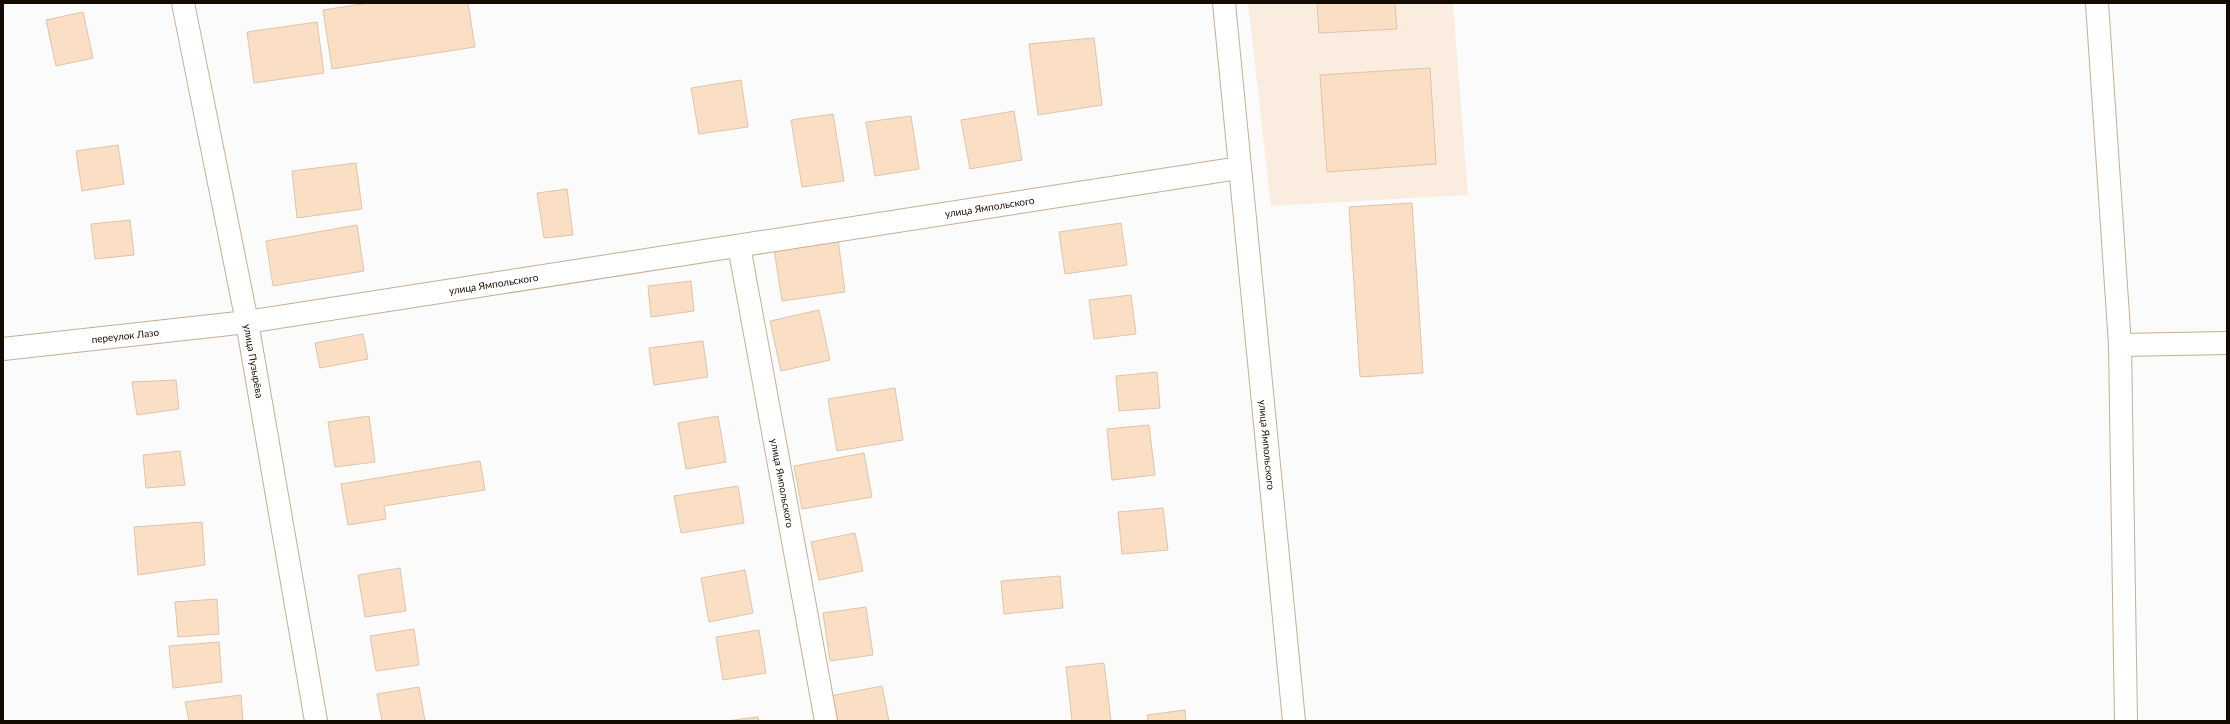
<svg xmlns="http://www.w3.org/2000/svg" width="2230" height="724" font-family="Lato,sans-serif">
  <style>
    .built { fill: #faeddf }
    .building { fill: #fbdfc4; stroke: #dfc4a9 }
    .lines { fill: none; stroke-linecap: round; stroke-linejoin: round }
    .minor-casing { stroke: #c8ad93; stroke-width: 24 }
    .minor { stroke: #fff; stroke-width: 22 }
    .labels { text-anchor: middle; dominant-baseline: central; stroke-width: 3; stroke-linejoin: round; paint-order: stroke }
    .street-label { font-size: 10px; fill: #140b03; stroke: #fff }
  </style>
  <rect width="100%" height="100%" fill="#fbfbfb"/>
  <path class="built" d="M1248,3H1453L1468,195L1271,206Z"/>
  <path class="building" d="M369,3H468L475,47L332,69L323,10Z
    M1317,3H1395L1397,29L1319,33Z
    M83,12L93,58L56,66L46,20Z
    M317,22L324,73L254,83L247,32Z
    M1094,38L1102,105L1038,115L1029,44Z
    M1430,68L1436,164L1327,172L1320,75Z
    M741,80L748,127L699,134L691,88Z
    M1014,111L1022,160L970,169L961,120Z
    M833,114L844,181L802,187L791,120Z
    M911,116L919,169L875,176L866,122Z
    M118,145L124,184L82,191L76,151Z
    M356,163L362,209L297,218L292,171Z
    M567,189L573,235L544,238L537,193Z
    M1412,203L1423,373L1360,377L1349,207Z
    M130,220L134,255L95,259L91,224Z
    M1121,223L1127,265L1065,274L1059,232Z
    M357,225L364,271L273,286L266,241Z
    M838,239L845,292L782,301L774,249Z
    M691,281L694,311L651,317L648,286Z
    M1131,295L1136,334L1094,339L1089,300Z
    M819,310L830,360L781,371L770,321Z
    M363,334L368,359L320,368L315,343Z
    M703,341L708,377L654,385L649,348Z
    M1157,372L1160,408L1119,411L1116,376Z
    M176,380L179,409L137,415L132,382Z
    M895,388L903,440L837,451L828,399Z
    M369,416L375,462L335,467L328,422Z
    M718,416L726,462L686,469L678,423Z
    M1149,425L1155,475L1112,480L1107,429Z
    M180,451L185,485L146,488L143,455Z
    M864,453L872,497L802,509L794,466Z
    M480,461L485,490L384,506L386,519L348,525L341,484Z
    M738,486L744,523L681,533L674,496Z
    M1163,508L1168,550L1122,554L1118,512Z
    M202,522L205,565L138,575L134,527Z
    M855,533L863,571L819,580L811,542Z
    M400,568L406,611L365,617L358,575Z
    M745,570L753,613L709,622L701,578Z
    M1060,576L1063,608L1004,614L1001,581Z
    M217,599L219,634L178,637L175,602Z
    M866,607L873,655L830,661L823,613Z
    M414,629L419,665L376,671L370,636Z
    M759,630L766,673L723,680L716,637Z
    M219,642L222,682L173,688L169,646Z
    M1104,663L1111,721H1072L1066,667Z
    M882,686L889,721H835L830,696Z
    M419,687L425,721H382L377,694Z
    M241,695L243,721H189L185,702Z
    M1185,710L1186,721H1148L1147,715Z
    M758,717L759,721H726Z"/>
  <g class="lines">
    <g class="minor-casing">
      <g id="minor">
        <path id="s1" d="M183,3L247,322L316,721"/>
        <path id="s2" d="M1224,3L1294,721"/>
        <path d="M2097,3L2120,345"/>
        <path id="s3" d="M739,246L826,721"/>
        <path id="s4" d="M3,349L247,322L1239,168"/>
        <path d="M2126,721L2120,345L2227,343"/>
      </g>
    </g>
    <use href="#minor" class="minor"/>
  </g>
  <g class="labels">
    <g class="street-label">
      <text stroke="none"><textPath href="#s4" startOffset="997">улица Ямпольского</textPath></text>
      <text stroke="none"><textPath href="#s4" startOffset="495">улица Ямпольского</textPath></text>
      <text stroke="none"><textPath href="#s4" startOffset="123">переулок Лазо</textPath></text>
      <text stroke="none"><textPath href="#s1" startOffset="365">улица Пузырёва</textPath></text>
      <text stroke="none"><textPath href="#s2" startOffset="444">улица Ямпольского</textPath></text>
      <text stroke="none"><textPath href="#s3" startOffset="241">улица Ямпольского</textPath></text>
    </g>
  </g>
  <rect width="2230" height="724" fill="none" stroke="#140b03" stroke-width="8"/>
</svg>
